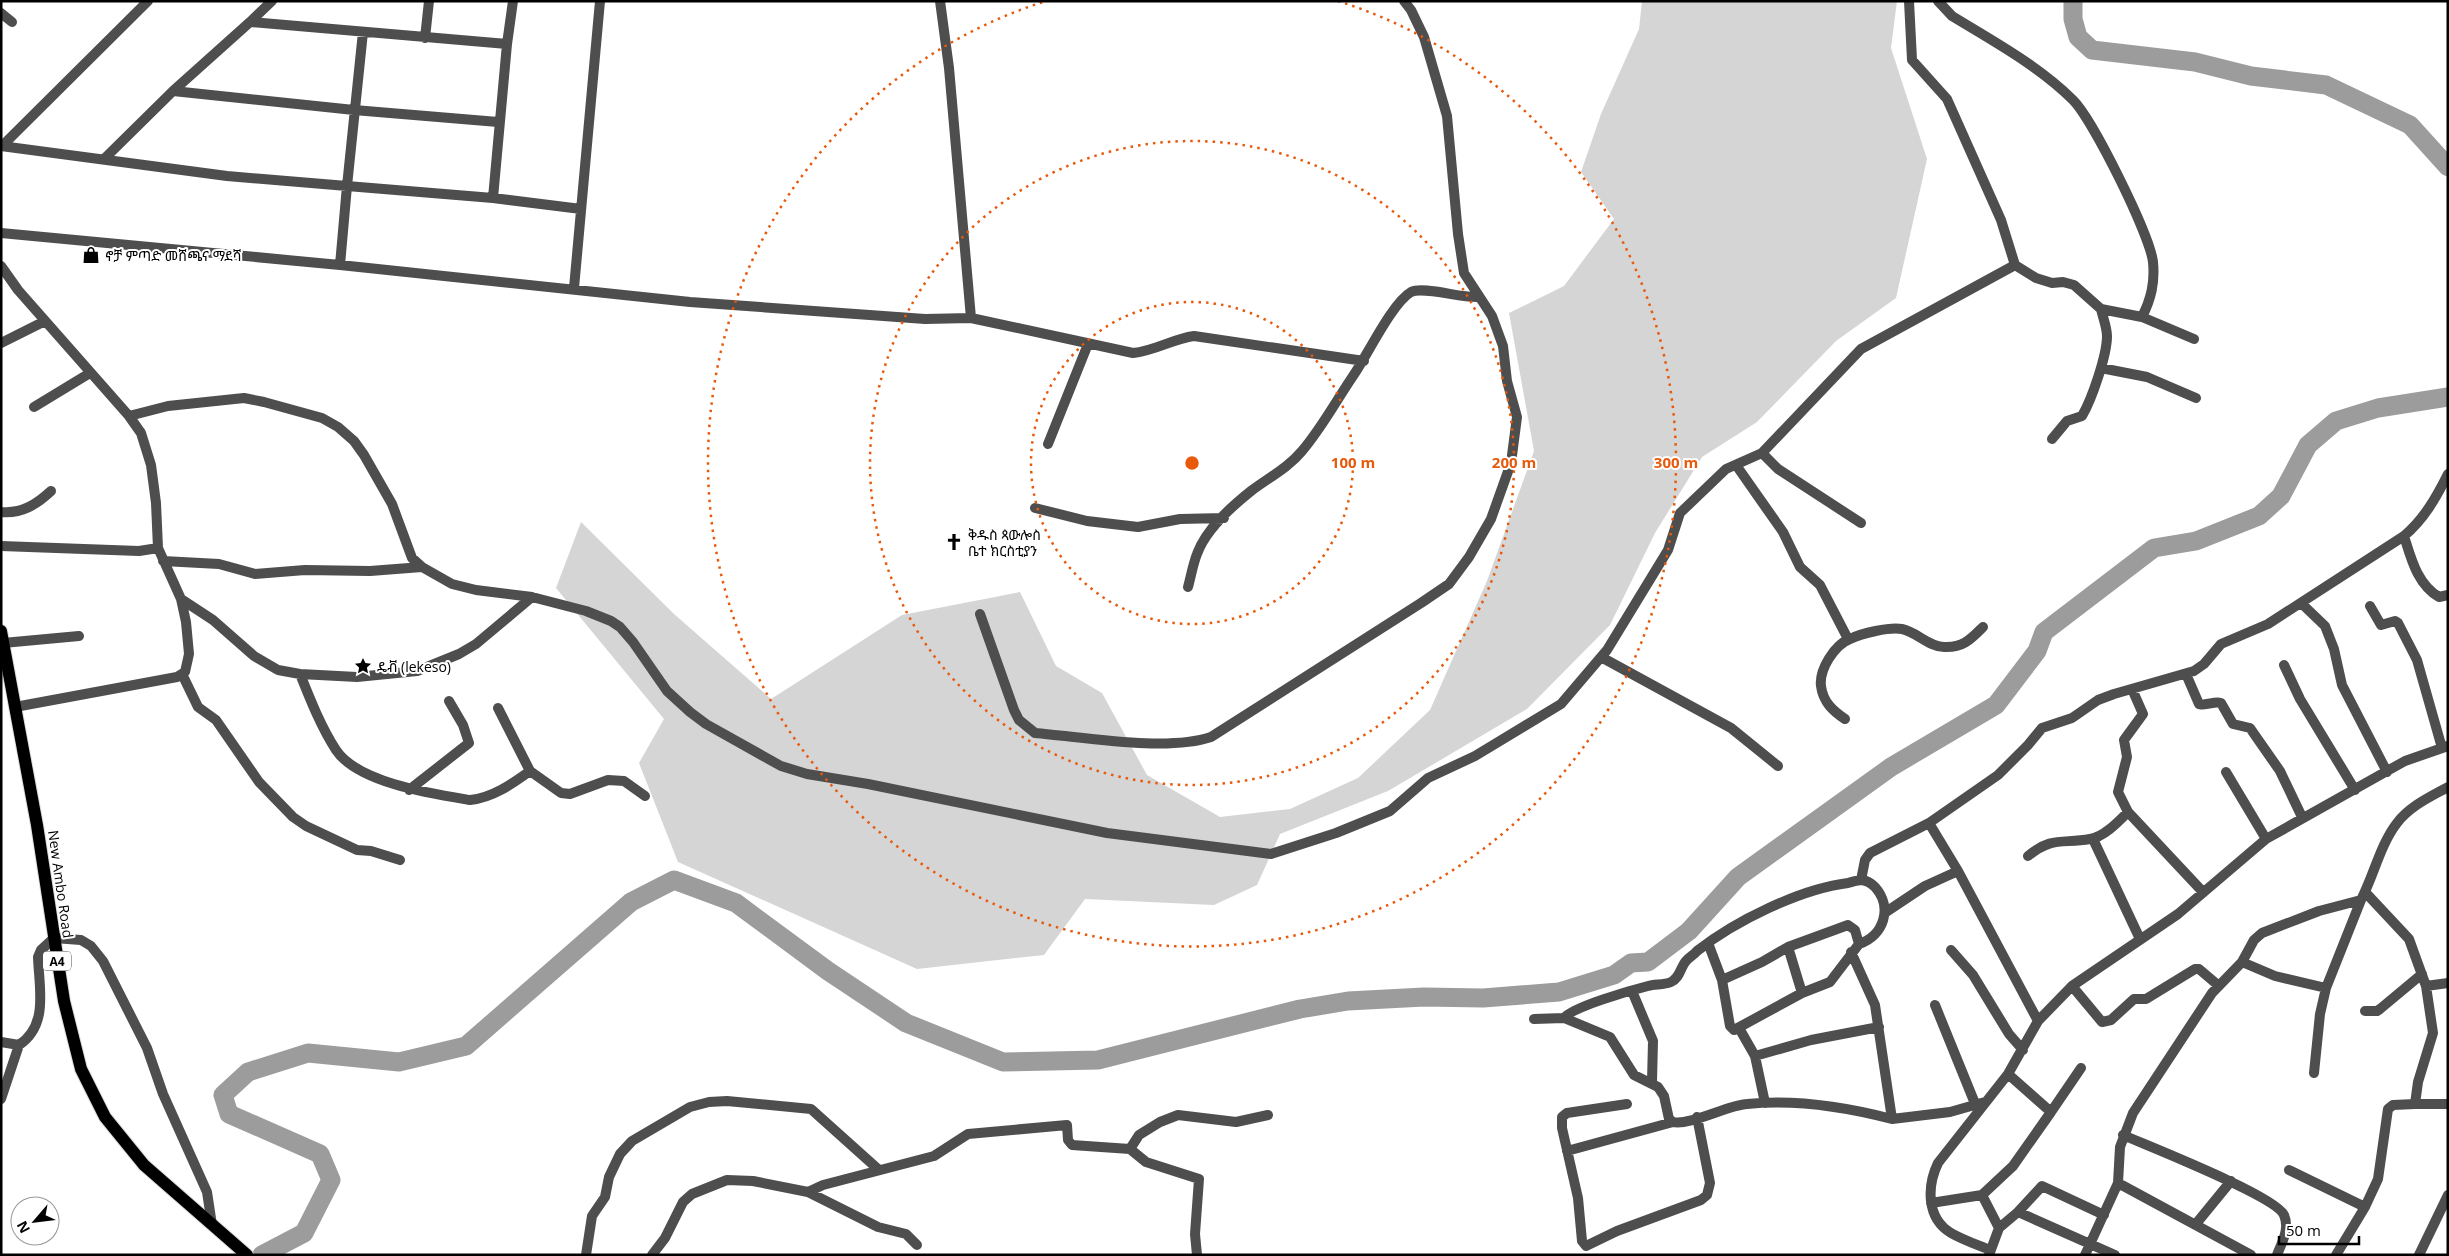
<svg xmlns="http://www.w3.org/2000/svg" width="2449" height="1256" font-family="'Open Sans','Noto Sans Ethiopic',sans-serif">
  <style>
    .green { fill: #d5d5d5 }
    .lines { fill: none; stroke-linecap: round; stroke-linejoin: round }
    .river { stroke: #9c9c9c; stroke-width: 19 }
    .primary-casing { stroke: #dbdbdb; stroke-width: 14 }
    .minor { stroke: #4e4e4e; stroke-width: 10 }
    .primary { stroke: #000; stroke-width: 12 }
    .ring { fill: none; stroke: #e8590c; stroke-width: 2.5; stroke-dasharray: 2.5 5 }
    .labels { text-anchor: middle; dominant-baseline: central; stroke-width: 4; stroke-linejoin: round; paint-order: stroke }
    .shield { fill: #fff; stroke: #4c4c4c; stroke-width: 1 }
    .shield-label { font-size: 12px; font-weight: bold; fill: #000 }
    .poi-label { font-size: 14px; fill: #000; stroke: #fff; text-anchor: start }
    .street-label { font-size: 14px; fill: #000; stroke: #fff }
    .centre { fill: #e8590c; stroke: #fff; stroke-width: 2.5 }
    .ring-label { font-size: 15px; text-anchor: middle; font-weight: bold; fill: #e8590c; stroke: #fff; stroke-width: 4; stroke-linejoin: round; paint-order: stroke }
  </style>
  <rect width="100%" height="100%" fill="#fff"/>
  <path class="green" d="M1642,1H1897L1891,48L1927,159L1896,298L1836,341L1757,422L1702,457L1655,533L1610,625L1527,709L1388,791L1280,834L1257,885L1214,905L1085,899L1044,955L917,969L678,862L639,763L664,719L556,588L581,522L674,614L771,699L902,615L1020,592L1056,666L1102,693L1147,775L1220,817L1290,809L1358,778L1430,710L1487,581L1534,451L1509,313L1564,286L1614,219L1581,172L1601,114L1639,29Z"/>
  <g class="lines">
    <path class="river" d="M2073,1V19L2078,37L2092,50L2195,62L2251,76L2326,85L2410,125L2448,167
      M262,1255L304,1233L331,1180L320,1154L229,1114L223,1095L248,1072L308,1053L399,1062L466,1046L631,902L674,880L736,903L828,971L906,1023L1003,1062L1098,1060L1300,1009L1348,1001L1424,997L1483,998L1559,992L1614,975L1631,963L1648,962L1689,931L1738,877L1891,767L1996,705L2037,651L2044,632L2154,548L2196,541L2259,516L2281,496L2308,445L2336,421L2378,408L2448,397"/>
    <g class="primary-casing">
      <path id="primary" d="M1,631L37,825L64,1001L81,1069L105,1117L144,1165L247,1255"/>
    </g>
    <path class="minor" d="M940,1L949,68L971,318
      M1909,1L1912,60L1947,99L2001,220L2015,265L2036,278L2052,283L2063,282L2074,285L2101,309L2142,317C2151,299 2155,283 2153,262C2150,235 2093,120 2073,100C2039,66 1993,41 1952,16L1938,1
      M1,13L12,22
      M250,22L272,1
      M363,32L347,186L493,198L581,209
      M425,38L429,1
      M507,44L513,1
      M173,91L354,110L498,122
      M1,146L227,176L347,186L340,265
      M2,146L148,1
      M104,159L173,91L250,22L507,44L493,198
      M1,233L340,265L690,302L925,319L971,318L1133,353C1155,351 1172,339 1194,336L1364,361
      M1,266L18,290L129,416L141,433L151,465L156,503L158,548L181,599L186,622L189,654L185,672L177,677L15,707
      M574,288L600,1
      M2142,317L2194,339
      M1,343L45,321
      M2101,368L2147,377L2196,398
      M34,407L90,373
      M129,416L168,406L244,398L264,402L322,418L338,427L354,441L364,455L392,504L412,558L422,567L452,584L476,590L532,597L586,611L611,621L620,627L633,642L667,691L690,712L706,724L781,766L807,774L868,784L1107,833L1271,854L1336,833L1390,811L1428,778L1475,756L1561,704L1607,650L1668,550L1680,513L1726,469L1762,453L1861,349L2015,265
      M2052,439L2067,421L2082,416C2092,399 2107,355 2107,336C2107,328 2103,318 2101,309
      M1048,444L1088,344
      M1762,453L1778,469L1861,523
      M1736,465L1783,532L1800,567L1820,585L1848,639
      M1035,508L1087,521L1138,527L1180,519L1224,518
      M1,512C22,514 37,504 51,491
      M2404,536C2411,558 2417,584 2439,597L2448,595
      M1,546L139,551L158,548
      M163,561L219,564L255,574L305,570L370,571L422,567
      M1188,587C1191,576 1193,564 1197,554C1206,529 1231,507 1251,491C1268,478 1288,468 1302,451C1321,429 1336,401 1353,376C1367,356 1392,303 1411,292C1423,286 1461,298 1478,297
      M181,599L213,620L254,656L278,670L300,674L357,677L417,671L459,654L476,644L532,597
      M2301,603L2325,626L2334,649L2342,685L2387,772
      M2370,606L2381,625L2395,621L2398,623L2417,660L2442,748
      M980,614L1014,710L1019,720L1035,733C1084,737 1166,752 1211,737L1421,603L1449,584L1469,557L1491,519L1511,463L1517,417L1507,381L1503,346L1492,316L1464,273L1458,234L1447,116L1424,37L1411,10L1404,1
      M3,643L79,636
      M1601,657L1731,728L1778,766
      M2284,665L2300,699L2355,790
      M182,674L198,707L216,720L259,782L293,817L306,826L357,850L371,851L400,860
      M300,674C310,699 321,727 336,750C358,783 433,794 470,800C492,798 512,784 530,771L561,793L570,794L608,780L624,781L645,796
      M2186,674L2199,704C2208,706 2213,701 2221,703L2233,724L2250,728L2280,771L2302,817
      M498,708L530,771
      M1845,719C1833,711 1823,702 1821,686C1819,670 1834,645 1850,639C1862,633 1889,627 1902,629C1917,632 1929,647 1944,647C1963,648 1971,639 1983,627
      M2226,772L2266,839
      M409,790L469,743L463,725L449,701
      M2128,812L2118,792L2127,757L2124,740L2143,714L2132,689
      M2093,839L2140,939
      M2028,856C2052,836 2063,844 2090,839C2104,837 2119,821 2128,812L2202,891
      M1861,880L1865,860L1870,853L1929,823
      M1886,912L1925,886L1958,871
      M1708,943L1722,980L1730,1026L1734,1030L1802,993L1830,982L1859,944L1855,930L1848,925L1788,947
      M1951,950L1973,975L2009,1034L2023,1050
      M1851,952L1875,1005L1892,1119L1950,1112L1985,1102
      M2242,962L2254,940L2262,933L2319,911L2361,900C2374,875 2380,845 2397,823C2410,806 2430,797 2448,787
      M1722,980L1762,962L1788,947L1802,993
      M2072,986L2102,1022L2111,1020L2134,999H2146L2195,969H2199L2219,986
      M2426,986L2448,983
      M1632,991L1653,1041L1652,1082
      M1935,1005L1976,1106
      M2365,1011H2377L2380,1009L2422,974
      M1564,1018C1572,1007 1632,990 1648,986C1655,984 1664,985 1671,982C1680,978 1680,968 1686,961C1689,957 1694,955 1697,951C1735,921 1800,889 1848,883C1852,882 1858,880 1862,880C1868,881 1871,883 1875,887C1893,907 1884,936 1859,944
      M1534,1019L1564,1018L1610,1037L1634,1075L1658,1087L1664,1096L1669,1119L1673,1122C1689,1126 1728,1105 1747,1104C1795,1099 1846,1107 1892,1119
      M2038,1021L1958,871L1929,823L1998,775L2028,745L2042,728L2072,718L2098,700L2114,694L2194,671L2204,664L2221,644L2268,624L2404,536C2424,519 2436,498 2448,474
      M1739,1028L1755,1056L1765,1103
      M1,1042L19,1045
      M1755,1056L1811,1040L1879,1027
      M2314,1073L2320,1014L2326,988
      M1,1099L19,1045C49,1025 39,988 38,957L41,950L54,938L81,940L91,946L103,961L147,1048L163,1094L207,1192L212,1225
      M1627,1104L1567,1113L1562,1117V1128L1578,1198L1582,1241L1586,1246L1617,1231L1701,1200L1707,1195L1710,1183L1697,1117
      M2415,1104H2448
      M2051,1112L2081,1068
      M2123,1135C2148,1146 2276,1196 2284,1215C2290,1229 2282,1242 2277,1255
      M1130,1149L1139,1135L1160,1122L1178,1115L1236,1122L1268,1115
      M1567,1151L1673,1122
      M2289,1170L2365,1207L2378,1179L2388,1109L2393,1105L2415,1104L2418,1082L2433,1033L2426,986L2409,939L2365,892
      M2118,1183L2251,1255
      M808,1192L823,1185L934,1156L968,1134L1067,1125L1068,1140L1072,1145L1130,1149L1146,1162L1199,1179L1195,1234L1197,1255
      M1931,1203L1982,1195
      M2018,1212L2042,1186L2104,1215
      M2195,1225L2231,1181
      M1999,1228L1982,1195L2013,1166L2051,1112L2008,1074
      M1990,1250C1978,1245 1963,1240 1951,1233C1926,1218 1927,1186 1938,1163L2008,1074L2038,1021L2072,986L2178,914L2266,839L2405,761L2448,746
      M586,1255L592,1216L605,1197L609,1177L620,1154L632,1141L690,1107L709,1102L727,1101L811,1109L879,1170
      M652,1255L665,1238L683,1202L692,1194L727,1180L753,1181L808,1192L878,1227L906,1234L917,1245
      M1989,1255L1999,1228L2018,1212L2115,1255
      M2085,1255L2118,1183L2120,1147L2133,1113L2212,993L2242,962L2275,976L2326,988L2361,900
      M2336,1255L2365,1207
      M2419,1255L2448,1195"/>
    <use href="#primary" class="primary"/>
  </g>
  <g class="ring">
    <circle cx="1192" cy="463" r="161"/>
    <circle cx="1192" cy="463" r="322"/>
    <path d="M1338 1A484 484 0 1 1 1046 1"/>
  </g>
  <defs>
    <g id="shop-bare" transform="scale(1.35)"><path d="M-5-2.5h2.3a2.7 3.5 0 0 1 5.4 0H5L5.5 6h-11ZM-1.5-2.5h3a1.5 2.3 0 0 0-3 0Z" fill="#000" stroke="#fff" stroke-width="2.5" paint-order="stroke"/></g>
    <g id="church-bare" transform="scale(1.35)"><path d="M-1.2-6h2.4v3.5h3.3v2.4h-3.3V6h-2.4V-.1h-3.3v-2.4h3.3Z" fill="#000" stroke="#fff" stroke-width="2.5" paint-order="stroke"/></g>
    <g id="sight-bare" transform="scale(1.35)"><path d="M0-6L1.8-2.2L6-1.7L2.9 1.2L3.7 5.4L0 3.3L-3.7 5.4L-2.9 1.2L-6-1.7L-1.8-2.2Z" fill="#000" stroke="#fff" stroke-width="2.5" paint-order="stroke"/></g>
  </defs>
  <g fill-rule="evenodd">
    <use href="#shop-bare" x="91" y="255"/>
    <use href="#church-bare" x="954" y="542"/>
    <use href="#sight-bare" x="363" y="666"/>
  </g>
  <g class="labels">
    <rect class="shield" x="43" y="951.5" width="28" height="19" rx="4"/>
    <g class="shield-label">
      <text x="57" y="961">A4</text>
    </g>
    <g class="poi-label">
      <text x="105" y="255">ኖቻ ምጣድ መሸጫና ማደሻ</text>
      <text x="968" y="534">ቅዱስ ጳውሎስ<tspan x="968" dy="16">ቤተ ክርስቲያን</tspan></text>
      <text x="377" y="666">ዴቭ (lekeso)</text>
    </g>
    <g class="street-label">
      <text transform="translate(61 884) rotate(82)">New Ambo Road</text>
    </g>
  </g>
  <circle cx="1192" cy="463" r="8" class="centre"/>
  <g class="ring-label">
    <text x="1353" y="468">100 m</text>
    <text x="1514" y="468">200 m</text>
    <text x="1676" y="468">300 m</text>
  </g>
  <rect width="2449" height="1256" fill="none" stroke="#000000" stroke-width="5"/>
  <g transform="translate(35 1221) rotate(242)"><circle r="24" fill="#ffffff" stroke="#999999"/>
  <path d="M0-4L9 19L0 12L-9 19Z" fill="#000000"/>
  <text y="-8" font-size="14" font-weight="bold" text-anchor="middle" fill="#000000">N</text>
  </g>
  <path d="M2279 1236v8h80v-8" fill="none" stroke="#000000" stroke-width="2.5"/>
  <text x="2286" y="1236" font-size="15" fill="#000000" stroke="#ffffff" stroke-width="4" paint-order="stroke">50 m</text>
</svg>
